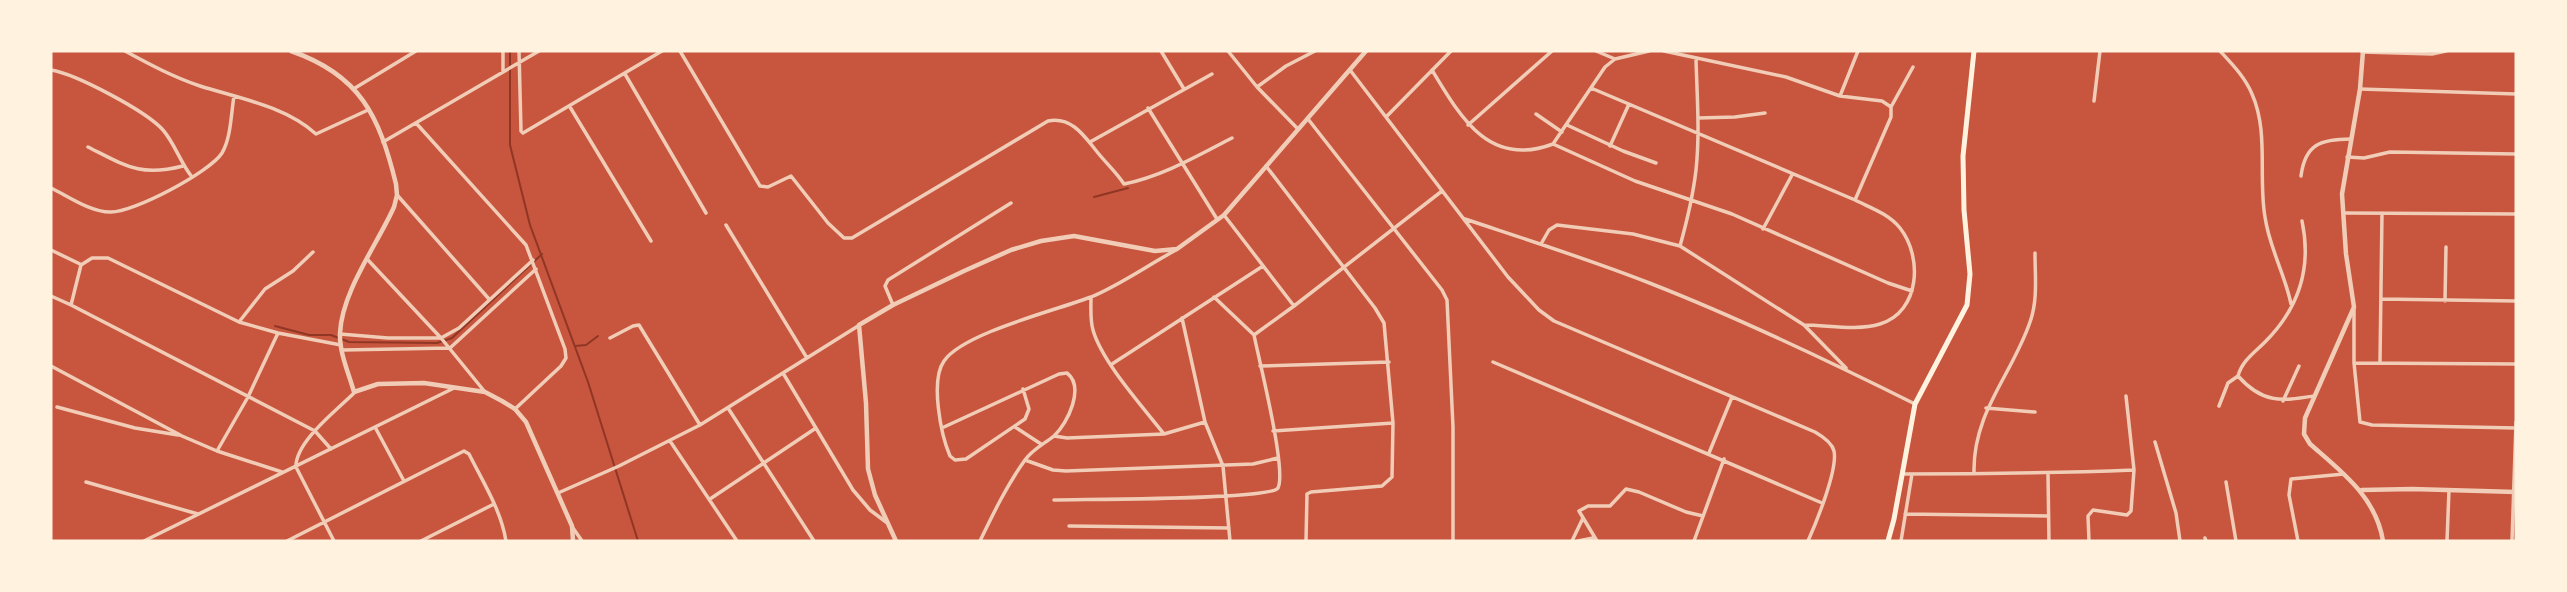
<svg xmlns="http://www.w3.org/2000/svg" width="2567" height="592" font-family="Quicksand,sans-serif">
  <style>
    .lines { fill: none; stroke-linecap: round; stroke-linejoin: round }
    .stream { stroke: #8f3625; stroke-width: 2 }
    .minor { stroke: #f1ccb7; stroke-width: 3.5 }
    .tertiary { stroke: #f1ccb7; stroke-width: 4.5 }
    .primary { stroke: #fff3e0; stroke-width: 5 }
  </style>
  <rect width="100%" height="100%" fill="#c8553d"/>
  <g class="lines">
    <path class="stream" d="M510,51V145L530,225L588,382L638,541
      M1094,197L1128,188
      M275,326L309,335H331L349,342L437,343L452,338L542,254
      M575,346L586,345L598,336"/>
    <path class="minor" d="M125,51C149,64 173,77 200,86C238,98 285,106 316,134L368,110
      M503,51V72
      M519,51L521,131L523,133L662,51
      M680,51L760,186L768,187L791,176L828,223L844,238H852L1048,121C1072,116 1085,137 1098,153C1107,164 1117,173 1124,184C1163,176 1197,156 1232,138
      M1161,51L1184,89
      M1228,51L1257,87L1297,128
      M1596,51L1615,59
      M1664,51L1786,77L1840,96L1882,101L1891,107
      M2220,51C2232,64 2245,77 2252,94C2269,132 2258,177 2265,217C2269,247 2285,274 2291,304
      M2362,52L2432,54L2446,51
      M51,70C76,74 146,111 163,130C175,144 180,162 192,177
      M1350,70L1508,277L1539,310L1554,321L1815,432C1822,436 1832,443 1834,451C1838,470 1816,523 1808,541
      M1432,70C1461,118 1489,168 1553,144
      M625,74L706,213
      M1257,87L1286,66L1315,51
      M355,88L416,51
      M1591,88L1855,200C1871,208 1889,214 1900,228C1923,257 1920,312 1880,324C1857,331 1828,325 1804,325
      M2360,89L2516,94
      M1840,96L1858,51
      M2094,101L2100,51
      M570,107L651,241
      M1148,108L1217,219
      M1536,114L1562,132
      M1387,116L1451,51
      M1698,118L1735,117L1765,113
      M1308,119L1442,290L1447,300L1453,427V541
      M416,123L526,245L565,349L566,358L561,366L515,409
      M1468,125L1552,51
      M1567,125L1623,151L1656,163
      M383,142L539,51
      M1090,142L1212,74
      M1553,144L1635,181L1732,214L1888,283L1912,291
      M1553,144L1605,67L1615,59L1649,51
      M1610,146L1629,104
      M88,147C126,166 140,177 183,166
      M2347,157L2364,158L2390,152L2516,154
      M1266,166L1375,308L1384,323L1393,423L1392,477L1382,486L1311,492L1307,494L1306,541
      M2301,176C2305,144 2321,139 2351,139
      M51,188C68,196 90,212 110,212C133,213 210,172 222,153C231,138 231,114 234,96
      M398,196L489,299
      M1855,200L1891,117V107L1913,67
      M2344,213L2516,214
      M1224,215L1294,306
      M1465,219C1528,240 1591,260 1652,284C1741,319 1829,361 1915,404
      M2302,221C2312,268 2299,308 2265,342C2254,353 2242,361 2238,376C2263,404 2281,401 2314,396
      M726,225L807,358
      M1763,229L1792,175
      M1541,244L1549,230L1557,225L1633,234L1680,246L1804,325L1846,368
      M1680,246C1687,221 1693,196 1696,170C1700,133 1697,96 1696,59
      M51,250L80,264
      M368,260L441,338L485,392
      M81,265L71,305L315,431L331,449
      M81,265L92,258H108L239,322L278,333L341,345
      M51,296L71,305
      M1091,297C1091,308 1090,320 1093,330C1102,362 1143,407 1164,434
      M1214,297L1253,334
      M2381,299L2516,301
      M2445,301L2446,247
      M893,305L885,286L888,280L1011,203
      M2354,309V363L2360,422L2372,425L2516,428
      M239,322L265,289L293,271L313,252
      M340,334L388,338H441L459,328L533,260
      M610,338L633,326L639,325L700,425
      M450,348L536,269
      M343,350L450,348
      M1493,362L1822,503
      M2380,362L2382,213
      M2354,363L2516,364
      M1112,364L1263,266
      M51,366L182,436L217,451L282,472
      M1260,366L1389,362
      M783,373L853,490L870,510L886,522
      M1023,389L1029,409L1025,419L966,459L955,460L950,456C941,435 930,381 944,361C963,333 1057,310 1091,297C1120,285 1148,265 1176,250
      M2283,401L2299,366
      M2219,406L2228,383L2238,376
      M57,407L135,428L178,435
      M728,408L814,541
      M1986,408L2035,412
      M1205,422L1223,466L1230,541
      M375,427L404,481
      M944,427L1059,374L1067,373C1085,387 1068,423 1054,436C1044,444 1033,449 1025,460C1007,485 993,514 980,541
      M1015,427L1041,444
      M1273,431L1393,423
      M1054,436L1067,438L1164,434L1205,422L1182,318
      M670,441L737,541
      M2155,442L2176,513L2180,541
      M217,451L248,397L278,333
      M1709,453L1732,397
      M1025,460L1053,470L1066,471L1253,464L1278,458
      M1974,472C1973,412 2012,375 2030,322C2038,300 2035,276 2035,253
      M1902,474C1980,474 2057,473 2134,470
      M2048,474L2049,541
      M86,482L198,514
      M2226,482L2236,541
      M558,493L619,466L700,425L858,326
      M710,499L816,428
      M1054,500C1080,499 1271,500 1278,488C1287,470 1259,360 1254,335L1294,306L1442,191
      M1905,514L2048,516
      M1069,526L1229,528
      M573,528L582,541
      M2205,538L2206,541
      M144,541L454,388
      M287,541L464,451L469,454C483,482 501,510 506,541
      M334,541L296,467C295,442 337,410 354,393
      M421,541L494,504
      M1572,541L1583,518
      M1578,541L1593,538
      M1597,541L1579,511L1588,506H1610L1626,489L1639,492L1686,512L1703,516
      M1694,541L1724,459
      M1901,541L1912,474
      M2089,541L2088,516L2093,510L2127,515L2131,511L2134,470L2126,396
      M2298,541L2289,495L2291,479L2344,474
      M2447,541L2449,490
      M2512,541L2516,422"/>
    <path class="tertiary" d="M291,51C360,75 379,115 396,184L397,195L394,207C377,245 342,291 340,333C339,352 349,374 354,392L378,384L424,383L485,392L502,401L515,409L526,422L572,526L573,541
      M2363,51L2360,89L2342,194L2346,254L2354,307L2305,418L2304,434L2310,444C2342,472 2376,497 2383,541
      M2362,490L2412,489L2516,492
      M896,541L875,495L868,469L866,403L859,325L893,305L964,271L1011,250L1041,241L1074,236L1155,251L1177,249L1224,215L1366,51"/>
    <path class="primary" d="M1888,541L1894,519L1915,404L1967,305L1970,274L1964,210L1963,156L1974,51"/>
  </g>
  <rect width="2567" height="592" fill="none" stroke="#fff3e0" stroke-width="105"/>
</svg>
